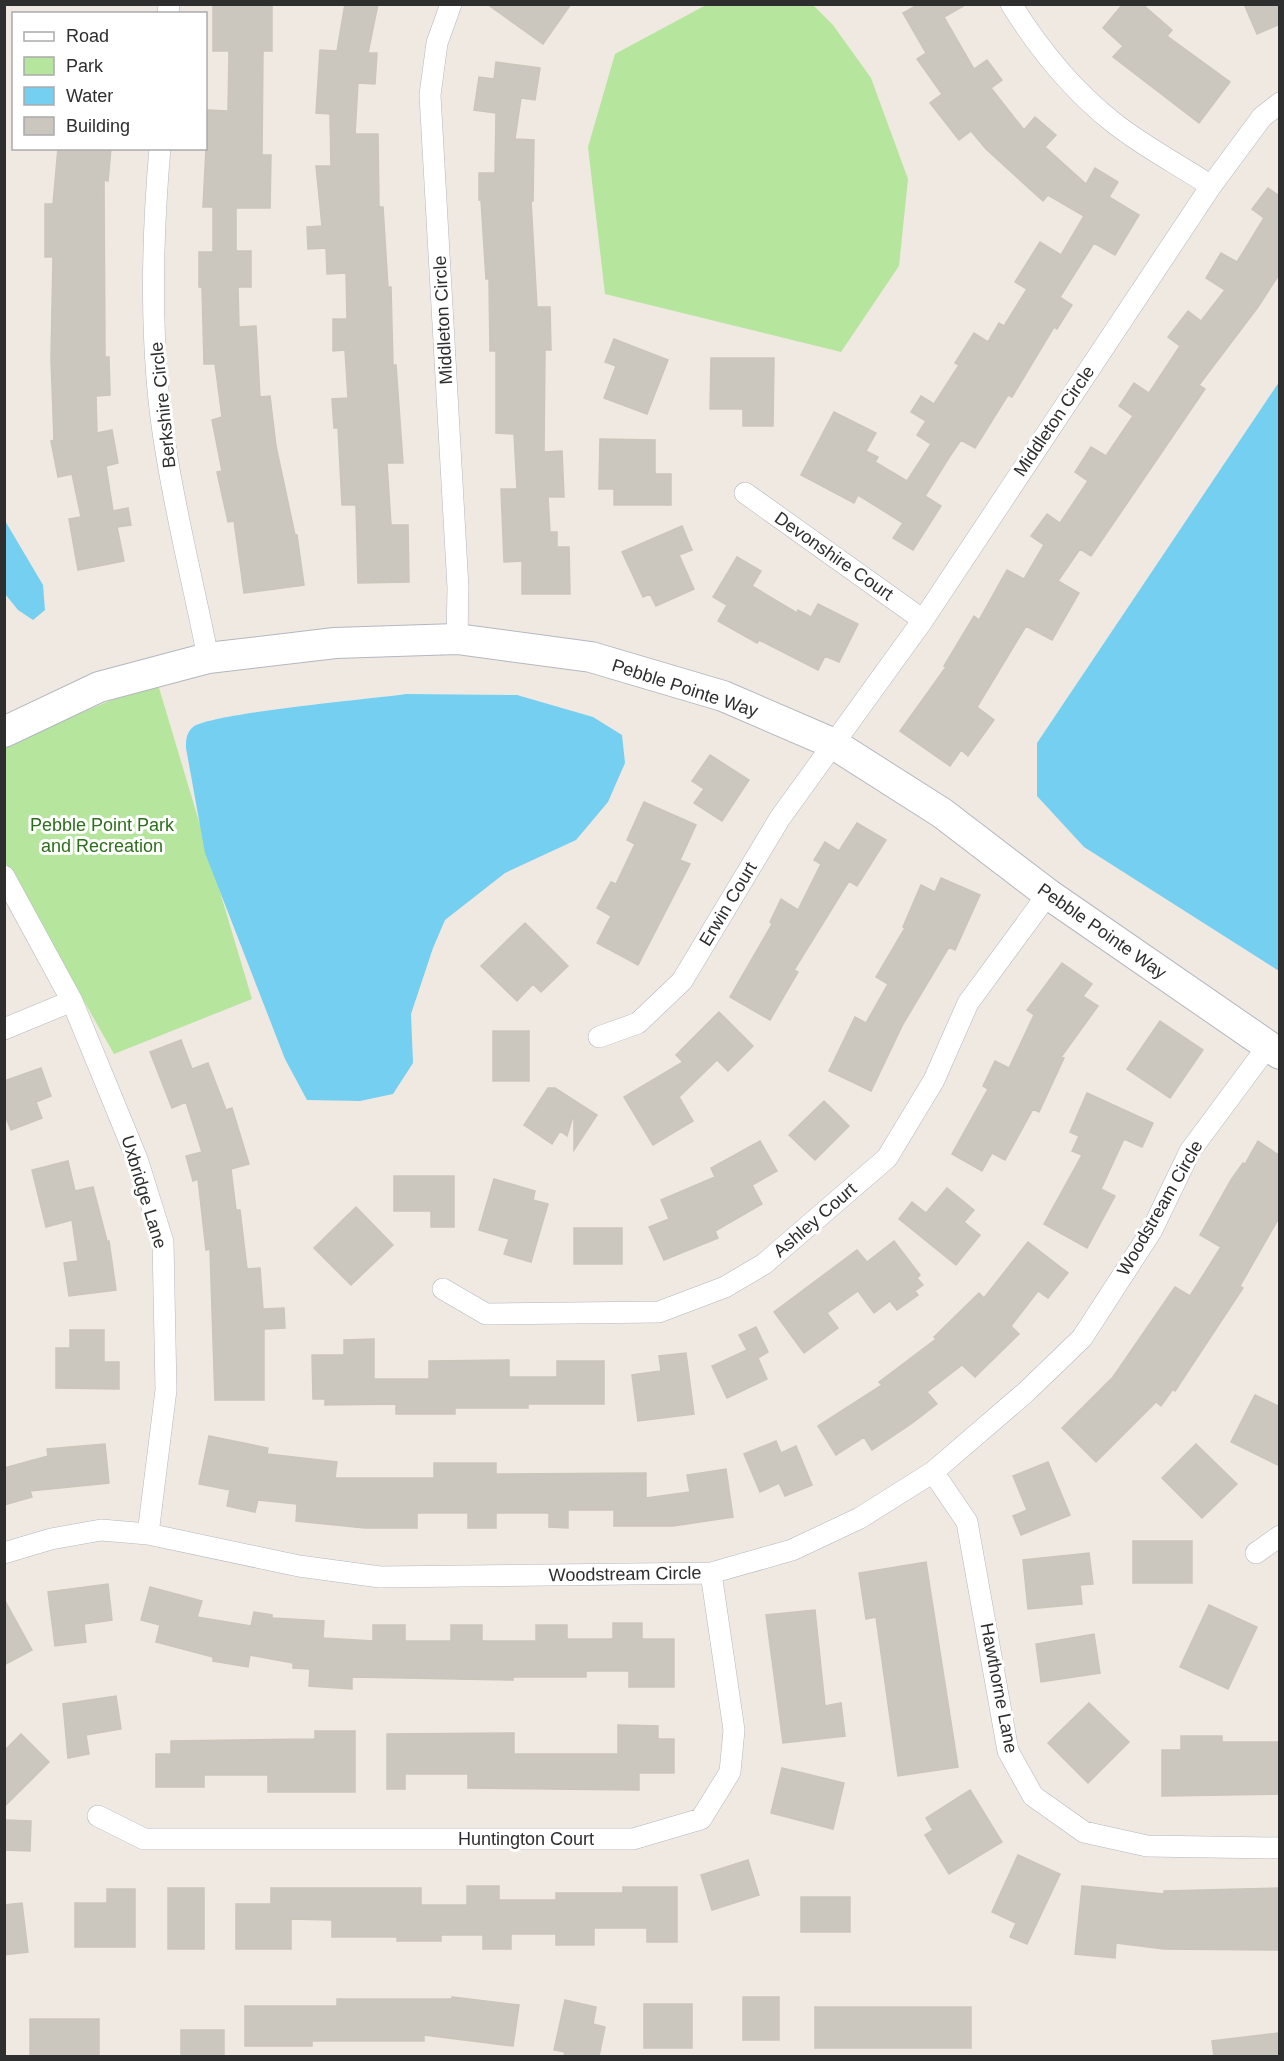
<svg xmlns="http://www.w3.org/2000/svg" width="1284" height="2061" font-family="Arial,sans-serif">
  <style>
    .green { fill: #b6e59e }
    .water { fill: #75cff0 }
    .building { fill: #cbc7bf; stroke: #cbc5ba; stroke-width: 1.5 }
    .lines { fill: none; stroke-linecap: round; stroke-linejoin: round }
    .street-casing { stroke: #b4b7c1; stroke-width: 22 }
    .secondary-casing { stroke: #b4b7c1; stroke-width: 32 }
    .street { stroke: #fff; stroke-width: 21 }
    .secondary { stroke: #fff; stroke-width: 30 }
    .labels { text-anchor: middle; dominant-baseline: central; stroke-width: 6; stroke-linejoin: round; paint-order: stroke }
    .street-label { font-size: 18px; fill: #2e2e2e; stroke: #fff }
    .park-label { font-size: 18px; fill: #2c6e1b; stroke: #fff }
  </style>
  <rect width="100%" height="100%" fill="#efe9e1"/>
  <path class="green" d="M706,5H813L833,25L871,78L908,179L899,266L841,352L605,294L588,147L615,54Z
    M157,681L252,999L114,1054L5,862L4,745Z"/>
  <path class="water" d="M1279,382V971L1084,847L1037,796V743Z
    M4,519L43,585L45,610L33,620L18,610L5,594Z
    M406,694L517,695L593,717L622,735L625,763L608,802L576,840L505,873L445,920L433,948L411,1014L413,1063L393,1094L360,1101L307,1100L285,1059L205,853L186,748C186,740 186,733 193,727C211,713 373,699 406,694Z"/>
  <path class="building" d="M213,4H272V51H263L262,155H271L270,208H236V251H251V287H238L239,327L256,326L260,397L270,396L276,446L295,535H297L304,585L244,593L234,521L228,522L217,472L222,471L212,420L222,417L215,364H204L202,287H199V252H213V207H203L208,110L228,111L229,51H213Z
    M345,4H378L368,53H377L375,84L358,83L355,134H378L379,207H383L388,287H391L393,365H396L403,463H387L391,525H408L409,582L358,583L356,505H342L338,428H334L332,399L348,398L345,350L333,351V319H347L346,273L327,274L326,248L308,249L307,227L322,226L316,166H331L330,114L316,113L320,50L337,51Z
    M487,4H571L543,44Z
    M919,4H967L944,17L974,69L987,60L1002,80L991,88L1024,130L1035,117L1056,135L1045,147L1086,184L1095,168L1118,182L1109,197L1139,215L1115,255L1094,243L1060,297L1072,305L1057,329L1054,327L1012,397L1008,395L975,448L961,440L950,456L925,496L941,506L913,550L893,538L903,523L858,495L854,503L801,475L834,412L876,433L866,451L878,457L875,462L907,481L931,444L917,435L926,421L911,412L921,396L934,404L959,365L955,363L974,333L988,342L999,323L1004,326L1027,289L1015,282L1040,242L1061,255L1084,216L1048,195L1043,201L986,149L971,131L959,140L930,103L942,94L917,59L926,53L903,13Z
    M1123,4H1142L1172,30L1167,36L1230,82L1199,123L1113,57L1123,46L1103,28Z
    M1244,4H1280V24L1257,34Z
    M496,62L540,68L535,100L521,98L515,139L534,140L533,201H531L537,307H550L551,350H545L544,452L562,451L564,497H548L550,532H557V547H569L570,594H522V561L504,562L501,489H517L514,434L496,433V351H490L489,279H486L481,200H479V173H495L496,113L474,110L479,77L494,79Z
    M58,148H111L108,181L104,180L105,357H109L110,395L96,396L97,433L112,430L118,463L106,466L113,511L128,508L131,525L117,527L124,561L78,570L69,519L81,517L72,474L58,477L51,441L54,440L51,359L53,257H45V204H53Z
    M1268,188L1278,195L1280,194V273L1258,307L1199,385L1205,389L1091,556L1080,549L1058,581L1079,593L1052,640L1026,626L977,707L994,720L968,756L961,750L950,766L900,731L946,667L944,666L974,616L979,620L1007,570L1024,579L1044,545L1031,536L1047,514L1060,523L1088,481L1075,472L1091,447L1106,456L1133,416L1119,406L1134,383L1149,393L1180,346L1168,337L1188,311L1201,321L1225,290L1206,278L1221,253L1237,262L1264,218L1252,209Z
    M614,339L668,360L647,414L604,398L616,366L605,362Z
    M711,358H774L773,426H743V409H710Z
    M600,439L655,440V474H671V505H614V489H599Z
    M682,526L692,550L679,555L694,589L656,606L650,594L643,597L622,552Z
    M737,557L761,571L752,586L797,613L798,610L811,617L818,604L858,624L839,662L825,656L818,670L759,640L757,643L718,621L727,605L713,597Z
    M710,755L749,780L722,821L694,803L704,789L692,781Z
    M644,802L696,825L680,860L690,864L638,965L597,943L611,916L597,908L611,882L616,884L635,844L627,840Z
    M857,823L886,840L857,886L849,881L794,970L798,972L770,1020L730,997L772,924L770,922L781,899L798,910L821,864L814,860L825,842L839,851Z
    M941,878L980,895L955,950L949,947L903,1024L871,1091L829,1071L855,1017L866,1023L888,984L876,977L905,928L903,927L921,885L935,892Z
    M525,923L568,966L541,992L533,984L517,1001L481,966Z
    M1062,963L1092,984L1083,996L1098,1006L1061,1057L1064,1058L1039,1112L1033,1109L1005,1160L992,1153L982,1171L952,1154L988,1089L983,1086L995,1061L1009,1068L1034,1015L1027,1010Z
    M719,1012L753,1046L728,1071L717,1060L679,1097L693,1121L653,1145L624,1097L683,1062L676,1055Z
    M1160,1021L1203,1050L1170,1098L1127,1069Z
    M493,1031H529V1081H493Z
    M181,1040L192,1069L208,1063L226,1110L232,1108L249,1164L231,1169L236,1210H240L247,1269L260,1268L263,1309L284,1308L285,1328L264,1329V1400H215L210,1249L206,1250L198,1179L193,1181L186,1156L202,1152L186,1102L172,1108L150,1052Z
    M41,1068L51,1096L36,1102L42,1118L11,1130L4,1113V1081Z
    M548,1088H555L597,1115L574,1150V1113L567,1136L560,1131L552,1144L524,1125Z
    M1087,1093L1153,1123L1142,1147L1124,1139L1101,1189L1115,1196L1087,1248L1044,1224L1082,1155L1072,1151L1079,1136L1070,1132Z
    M824,1101L849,1126L815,1160L789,1135Z
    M760,1141L777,1171L752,1185L762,1204L715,1231L718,1238L664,1260L649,1227L669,1219L661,1200L715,1177L711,1168Z
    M1258,1141L1280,1156V1216L1240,1286L1243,1288L1175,1391L1173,1389L1161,1406L1156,1402L1096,1462L1062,1428L1113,1377L1175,1287L1190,1296L1221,1247L1200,1235L1231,1180L1243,1163L1245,1164Z
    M68,1161L75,1191L93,1187L107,1241H109L116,1290L69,1296L64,1263L78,1261L72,1220L46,1227L32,1170Z
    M394,1176H454V1227H431V1211H394Z
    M494,1179L535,1191L533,1200L548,1204L531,1262L504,1254L509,1239L479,1230Z
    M947,1188L974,1210L964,1222L980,1235L956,1265L899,1219L912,1202L926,1213Z
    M356,1207L393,1245L351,1285L314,1248Z
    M574,1228H622V1264H574Z
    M894,1241L920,1275L917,1278L923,1285L915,1291L918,1295L897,1310L890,1301L874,1313L858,1291L827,1313L838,1328L804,1353L774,1312L857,1250L867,1262Z
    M1028,1242L1068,1273L1048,1298L1038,1291L1011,1326L1019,1334L975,1377L962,1365L927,1392L937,1404L911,1424L872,1450L864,1437L836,1455L818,1426L882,1385L879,1382L936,1339L934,1337L979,1293L984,1298Z
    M756,1327L768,1352L758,1358L767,1379L727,1398L712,1366L747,1350L739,1335Z
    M70,1330H104V1362H119V1389L56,1388V1348H70Z
    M374,1339V1379H429V1361L509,1360V1377H557V1361H604V1404H528V1408H455V1414H396V1404L325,1405V1399H313L312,1355H344V1340Z
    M686,1353L694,1414L638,1421L632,1375L661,1371L659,1356Z
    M1255,1395L1280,1407V1466L1231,1442Z
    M209,1436L268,1448L267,1454L337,1462L335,1478H434V1463H496V1474L646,1473V1498L690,1492L687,1475L726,1469L733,1517L673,1526H614V1510H568V1528L549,1527V1513H496V1528H468V1513H417V1528H365L296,1521L297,1504L258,1500L255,1512L227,1506L230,1490L199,1484Z
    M776,1441L781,1453L796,1446L812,1485L785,1496L779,1483L760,1492L744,1454Z
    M105,1444L109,1483L30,1491L32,1497L4,1505V1468L48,1456L47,1449Z
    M1196,1444L1237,1484L1202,1518L1162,1478Z
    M1048,1462L1070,1515L1021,1535L1013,1516L1027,1510L1013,1476Z
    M1133,1541H1192V1583H1133Z
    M1089,1553L1093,1584L1080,1585L1082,1604L1028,1609L1023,1560Z
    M926,1562L958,1767L898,1776L876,1617L866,1619L859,1573Z
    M108,1584L112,1620L84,1624L86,1642L55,1646L48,1592Z
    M150,1587L202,1601L197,1617L251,1626L254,1612L272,1615V1618L324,1621L323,1638L373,1641V1625H405V1641H451V1625H482V1641H536V1625H567V1639H613V1623H642V1639H674V1687H629V1671H586V1677H513V1680L352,1677V1689L309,1686L310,1669L293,1668V1663L250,1655L248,1667L213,1661V1657L156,1642L160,1625L141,1620Z
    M4,1599L32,1650L4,1665Z
    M1209,1605L1257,1627L1228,1689L1180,1667Z
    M815,1610L825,1706L841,1703L845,1736L783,1743L766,1615Z
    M1094,1634L1100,1673L1041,1682L1036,1644Z
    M116,1696L121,1729L86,1735L89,1754L68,1758L63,1704Z
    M1089,1703L1129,1742L1088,1783L1048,1743Z
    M618,1725L658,1726V1739H674V1773H639V1790L468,1788V1774H405V1789H387V1734L514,1733V1754H618Z
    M315,1731H355V1792H268V1775H204V1787H156V1754H171V1741L315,1739Z
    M21,1734L49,1762L4,1807V1751Z
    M1181,1736H1222V1742H1280V1794L1162,1796V1750H1181Z
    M782,1768L844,1783L833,1829L771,1813Z
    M970,1790L1002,1842L949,1874L925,1835L933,1830L926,1818Z
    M4,1820L31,1821L30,1851L4,1850Z
    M1018,1855L1060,1874L1027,1944L1010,1937L1016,1923L992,1912Z
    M748,1860L759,1895L712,1910L701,1875Z
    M467,1886H499V1900H556V1893H623V1887H677V1942H647V1928H594V1945H556V1934H511V1949H483V1935H441V1941H397V1937H332V1920L291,1919V1949H236V1904H271V1888H421V1905H467Z
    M1082,1886L1164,1894V1891L1280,1888V1950L1164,1949L1116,1943L1115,1958L1075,1954Z
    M168,1888H204V1949H168Z
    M107,1889H135V1947H75V1903H107Z
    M801,1897H850V1932H801Z
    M22,1903L28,1952L4,1955V1905Z
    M452,1997L519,2005L513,2046L424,2035V2041H312V2046H245V2006H337V1999H452Z
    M743,1997H779V2040H743Z
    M565,2000L596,2007L593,2024L605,2027L599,2056H564L565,2052L554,2050Z
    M644,2004H692V2048H644Z
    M815,2007H971V2048H815Z
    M30,2019H99V2056H30Z
    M181,2030H224V2056H181Z
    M1278,2033L1280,2056H1214L1212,2041Z"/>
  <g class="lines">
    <g class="street-casing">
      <path id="street" d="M451,4L437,43L430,95L458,588L457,639
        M1011,4C1039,49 1072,90 1114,123C1143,146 1179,165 1211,186
        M168,14L169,4
        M160,148C151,250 149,356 167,457C178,525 195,591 208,658
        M745,493L923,620
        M4,876L72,1001L137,1159L163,1242L166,1390L148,1534
        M4,1029L72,1001
        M599,1037L638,1023L682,981L780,818L923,620L1211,186L1262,117L1280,103
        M443,1289L486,1314L659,1312L725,1287L764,1264L887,1158L934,1080L968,1003L1048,894
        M933,1472L967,1522L1008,1751L1033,1796L1084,1832L1147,1846L1280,1848
        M4,1553L51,1539L101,1530L148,1534L299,1566L380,1577L711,1573L792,1550L860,1518L933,1472L1026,1392L1082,1338L1152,1230L1190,1151L1268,1046
        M1256,1553L1280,1536
        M98,1816L144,1839H633L701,1819L730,1772L734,1730L711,1573"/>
    </g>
    <g class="secondary-casing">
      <path id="secondary" d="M4,732L99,687L208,658L335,643L457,639L591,657L723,696L832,743L942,813L1048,894L1280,1054"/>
    </g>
    <use href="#street" class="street"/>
    <use href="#secondary" class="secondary"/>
  </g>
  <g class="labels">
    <g class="street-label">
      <text transform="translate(443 320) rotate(-93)">Middleton Circle</text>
      <text transform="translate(163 405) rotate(-96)">Berkshire Circle</text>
      <text transform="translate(1054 421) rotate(-56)">Middleton Circle</text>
      <text transform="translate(834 556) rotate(35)">Devonshire Court</text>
      <text transform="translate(685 688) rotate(18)">Pebble Pointe Way</text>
      <text transform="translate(728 904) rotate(-59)">Erwin Court</text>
      <text transform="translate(1102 931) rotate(35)">Pebble Pointe Way</text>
      <text transform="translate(144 1192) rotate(73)">Uxbridge Lane</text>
      <text transform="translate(1160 1208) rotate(-60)">Woodstream Circle</text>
      <text transform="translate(815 1220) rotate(-41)">Ashley Court</text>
      <text transform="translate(625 1574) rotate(-1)">Woodstream Circle</text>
      <text transform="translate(999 1688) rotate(79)">Hawthorne Lane</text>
      <text x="526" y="1839">Huntington Court</text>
    </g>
    <g class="park-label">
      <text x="102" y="825">Pebble Point Park<tspan x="102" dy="21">and Recreation</tspan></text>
    </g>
  </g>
  <rect width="1284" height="2061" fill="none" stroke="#2e2e2e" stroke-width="12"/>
  <rect x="12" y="12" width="195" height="138" fill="#ffffff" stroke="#ababab" stroke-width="1.5"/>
  <rect x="24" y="32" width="30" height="9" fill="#ffffff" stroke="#ababab" stroke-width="1.5"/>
  <text x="66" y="42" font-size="18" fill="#2e2e2e">Road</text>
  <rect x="24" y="57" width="30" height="18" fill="#b6e59e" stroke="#ababab" stroke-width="1.5"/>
  <text x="66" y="72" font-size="18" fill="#2e2e2e">Park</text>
  <rect x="24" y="87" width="30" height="18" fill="#75cff0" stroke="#ababab" stroke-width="1.5"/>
  <text x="66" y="102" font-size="18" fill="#2e2e2e">Water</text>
  <rect x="24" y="117" width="30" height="18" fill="#cbc7bf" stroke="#ababab" stroke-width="1.5"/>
  <text x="66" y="132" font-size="18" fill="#2e2e2e">Building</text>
</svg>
